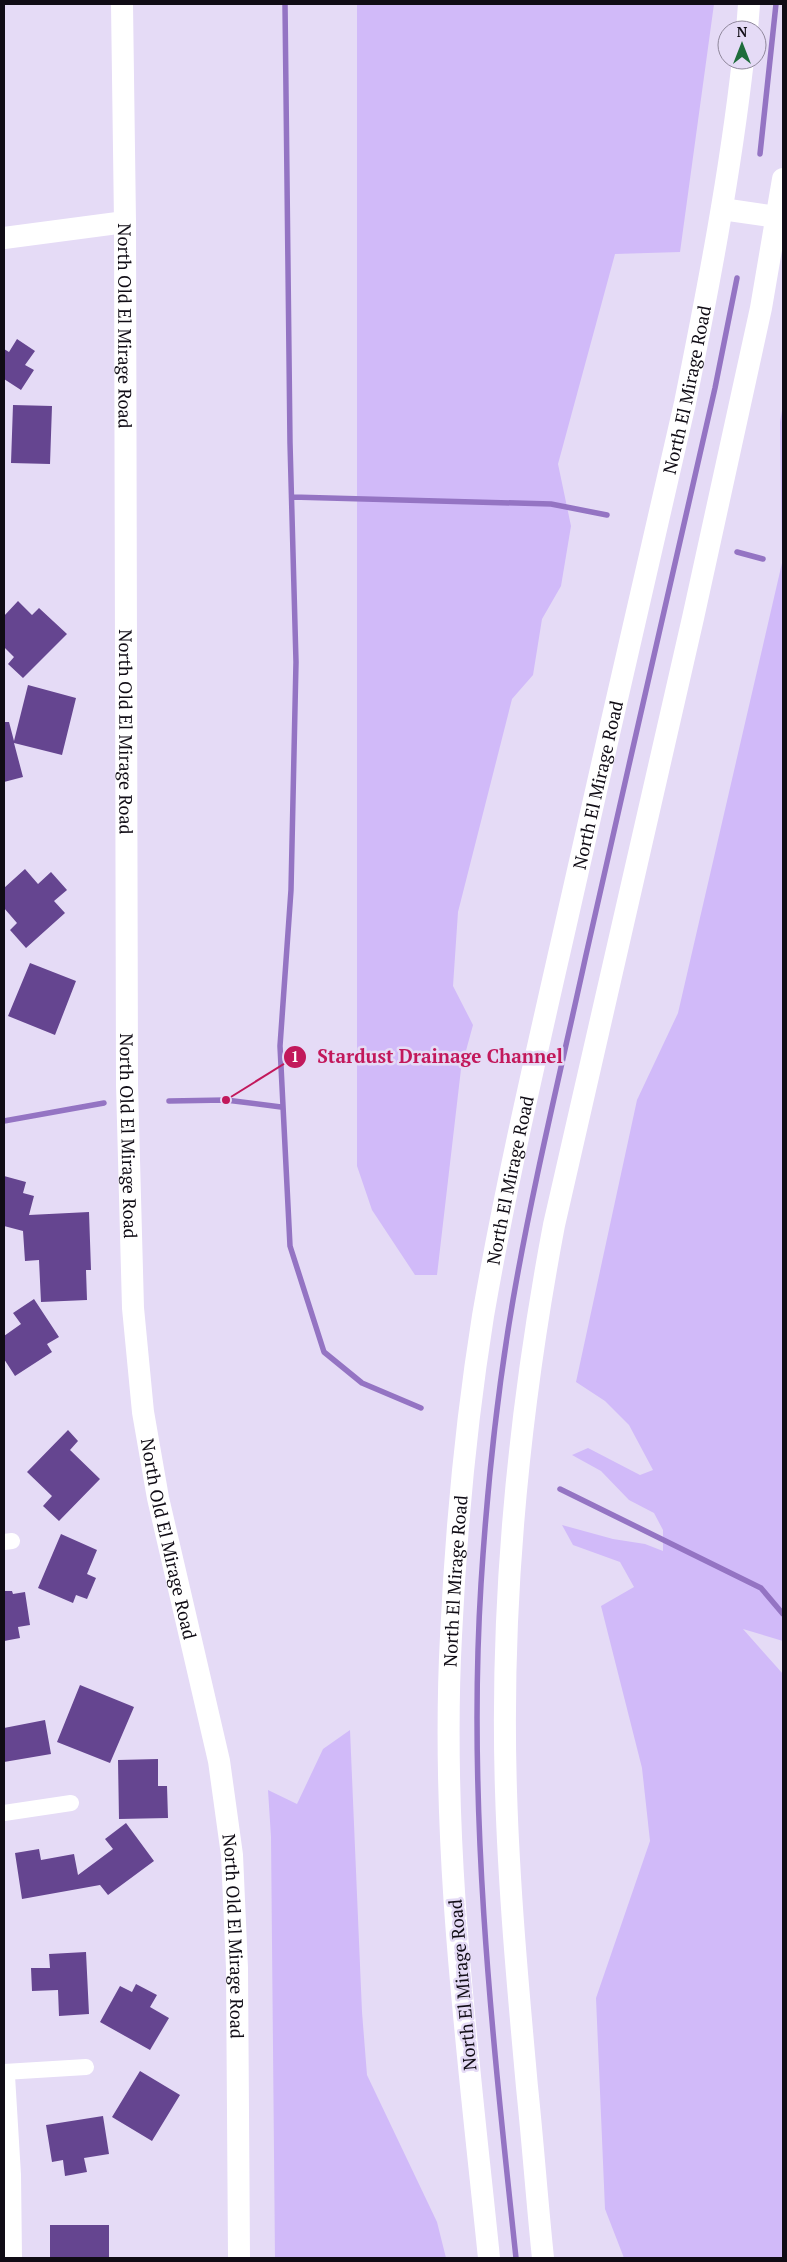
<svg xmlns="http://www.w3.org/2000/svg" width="787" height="2262" font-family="'PT Serif',serif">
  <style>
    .green { fill: #d1baf9 }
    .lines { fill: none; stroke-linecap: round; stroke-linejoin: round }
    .stream { stroke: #9474c3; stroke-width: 5.5 }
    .building { fill: #654590 }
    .street { stroke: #fff; stroke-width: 16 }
    .secondary { stroke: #fff; stroke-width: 22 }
    .labels { text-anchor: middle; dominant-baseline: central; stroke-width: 5; stroke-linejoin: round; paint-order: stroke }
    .street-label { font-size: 18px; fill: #100c15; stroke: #e5dbf6 }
    .leader { fill: none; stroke: #c2185b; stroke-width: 2 }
    .callout-dot { fill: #c2185b; stroke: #e5dbf6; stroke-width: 2 }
    .mark-label { font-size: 15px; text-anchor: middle; font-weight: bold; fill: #fff }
    .callout-label { font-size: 19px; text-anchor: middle; font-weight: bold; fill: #c2185b; stroke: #e5dbf6; stroke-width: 5; stroke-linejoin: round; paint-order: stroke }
  </style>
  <rect width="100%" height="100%" fill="#e5dbf6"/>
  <path class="green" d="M357,4H714L680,252L615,254L558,464L571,526L561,586L542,619L533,675L512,699L458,912L453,986L473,1025L461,1069L437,1275H415L372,1210L357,1166Z
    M783,405V1641L743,1629L783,1674V2258H624L605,2209L596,1998L650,1841L642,1768L601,1606L634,1587L620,1562L573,1545L562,1525L613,1539L645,1544L663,1551V1530L654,1513L629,1500L601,1471L572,1455L588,1448L640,1475L653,1470L629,1425L605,1401L576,1382L637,1100L678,1013L782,563L780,422Z
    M350,1730L362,2012L367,2075L437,2222L446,2258H275L271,1837L268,1790L297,1804L323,1749Z"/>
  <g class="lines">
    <path class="stream" d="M285,4L290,443L296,662L291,890L280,1046L290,1246L324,1352L362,1383L421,1408
      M760,154L776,4
      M292,497L551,504L607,515
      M737,552L763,559
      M169,1101L226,1100L281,1107
      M4,1121L104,1103
      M560,1489L761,1588L783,1614
      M516,2258C492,2034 467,1809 481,1584C487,1489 497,1393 513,1300C533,1184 561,1070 586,955C629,766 671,577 715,388L737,278"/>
  </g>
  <path class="building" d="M17,339L35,351L25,365L34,370L21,390L4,379V349L9,352Z
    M13,405L52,406L50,464L11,463Z
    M18,601L32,615L39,608L67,634L23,678L8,664L14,657L4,647V616Z
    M28,685L76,698L62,755L14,743L23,777L4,782V722H9L14,741Z
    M25,869L38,884L51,872L67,890L54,901L65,913L26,948L10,930L17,923L4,908V888Z
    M30,963L76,981L55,1035L8,1016Z
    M4,1176L26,1182L23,1193L34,1196L29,1215L89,1212L91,1270H86L87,1300L41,1302L39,1260L25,1261L23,1231L4,1226Z
    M34,1299L59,1337L47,1344L52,1352L15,1376L4,1359V1336L21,1324L13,1313Z
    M68,1430L78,1441L70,1450L100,1479L59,1521L43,1506L52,1496L27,1472Z
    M61,1534L97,1550L87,1574L96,1578L87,1599L76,1595L73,1603L38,1588Z
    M4,1591H12L13,1594L25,1592L30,1625L18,1627L20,1638L4,1641Z
    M80,1685L134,1707L110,1763L57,1742Z
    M45,1720L51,1754L4,1762V1728Z
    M158,1759V1786H167L168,1818L119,1819L118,1760Z
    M126,1823L154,1861L108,1895L100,1885L22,1899L15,1853L39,1849L41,1860L74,1854L78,1875L113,1849L105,1839Z
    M86,1952L89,2014L59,2016L58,1990L32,1991L31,1968H50L49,1954Z
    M136,1984L157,1995L150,2007L169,2018L150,2050L100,2022L120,1986L132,1992Z
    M140,2071L180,2095L152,2141L112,2117Z
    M103,2116L109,2154L84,2158L87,2172L65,2176L63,2160L52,2162L46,2125Z
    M50,2225H109V2258H50Z"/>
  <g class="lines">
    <path class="street" d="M4,1542L12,1541
      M4,1813L71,1803
      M4,2072L86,2067"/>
    <g class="secondary">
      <path id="s1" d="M122,4L125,222L127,1085L133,1308L143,1412L158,1498L219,1761L232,1855L237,1968L239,2258"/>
      <path d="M747,30L749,4"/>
      <path d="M722,209L777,217"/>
      <path d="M4,238L125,222"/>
      <path d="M4,2076L10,2175L11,2258"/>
      <path id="s2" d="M489,2258C468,2052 440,1844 451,1636C456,1529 466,1422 483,1316C506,1183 537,1051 567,919C606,747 645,574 685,403C708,289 730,175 743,60"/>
      <path d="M543,2258C537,2201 533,2144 527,2087C518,1988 509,1890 506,1791C500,1602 519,1410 554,1225L693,618L761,308L783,179"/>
    </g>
  </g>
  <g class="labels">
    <g class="street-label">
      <text stroke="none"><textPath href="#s1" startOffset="322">North Old El Mirage Road</textPath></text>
      <text stroke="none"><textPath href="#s2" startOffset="1894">North El Mirage Road</textPath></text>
      <text stroke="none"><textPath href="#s1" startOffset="728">North Old El Mirage Road</textPath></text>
      <text stroke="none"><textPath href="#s2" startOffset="1489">North El Mirage Road</textPath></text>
      <text stroke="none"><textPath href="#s1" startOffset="1132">North Old El Mirage Road</textPath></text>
      <text stroke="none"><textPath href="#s2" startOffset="1084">North El Mirage Road</textPath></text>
      <text stroke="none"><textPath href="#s1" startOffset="1538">North Old El Mirage Road</textPath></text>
      <text stroke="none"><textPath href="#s2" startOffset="679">North El Mirage Road</textPath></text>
      <text stroke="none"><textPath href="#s1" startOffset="1942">North Old El Mirage Road</textPath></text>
      <text transform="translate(462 1985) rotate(-95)">North El Mirage Road</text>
    </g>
  </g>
  <path class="leader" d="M226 1100L295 1057"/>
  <g class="callout-dot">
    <circle cx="226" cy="1100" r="5"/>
    <circle cx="295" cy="1057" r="12"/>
  </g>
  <g class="mark-label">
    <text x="295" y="1062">1</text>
  </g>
  <g class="callout-label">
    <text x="440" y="1063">Stardust Drainage Channel</text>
  </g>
  <rect width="787" height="2262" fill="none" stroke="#100c15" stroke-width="10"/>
  <g transform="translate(742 45)"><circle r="24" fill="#e5dbf6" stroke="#90889c"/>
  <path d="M0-4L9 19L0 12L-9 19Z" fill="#1e6c3b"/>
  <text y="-8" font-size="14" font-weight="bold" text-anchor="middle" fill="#100c15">N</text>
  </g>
</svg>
